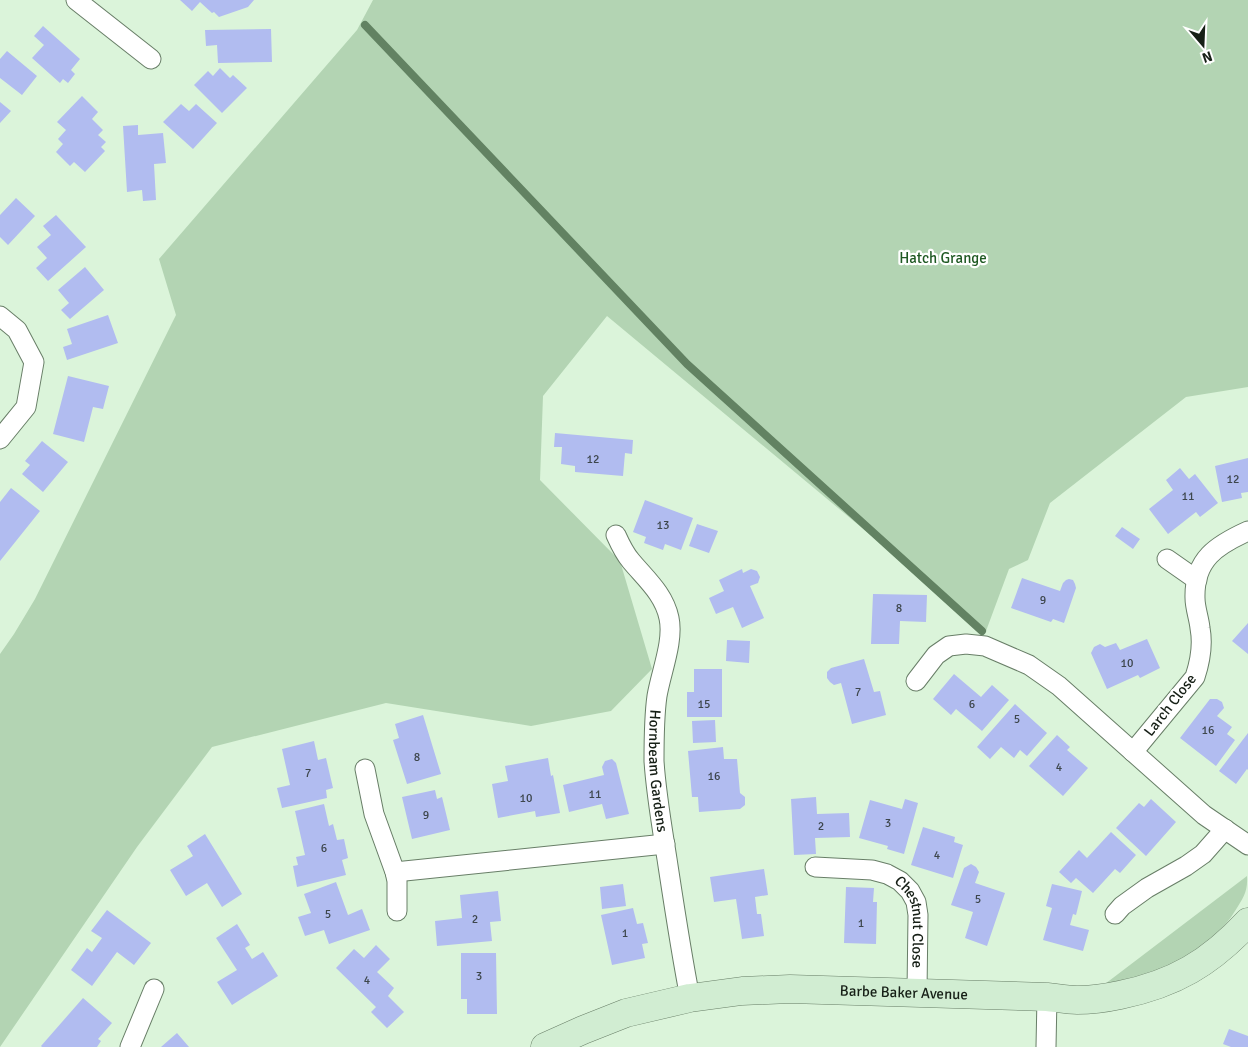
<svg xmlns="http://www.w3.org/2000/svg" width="1248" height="1047" font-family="Signika,sans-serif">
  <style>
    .green { fill: #b3d4b3 }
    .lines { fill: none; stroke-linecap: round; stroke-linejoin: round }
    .stream { stroke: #628262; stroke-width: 8 }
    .building { fill: #b1bcf0 }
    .street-casing { stroke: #687e67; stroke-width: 21 }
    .secondary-casing { stroke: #687e67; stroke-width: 29 }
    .street { stroke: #fff; stroke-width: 19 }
    .secondary { stroke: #d1edd2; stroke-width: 28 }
    .labels { text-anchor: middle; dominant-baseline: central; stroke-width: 4.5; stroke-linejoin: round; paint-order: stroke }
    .number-label { font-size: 12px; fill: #3d464c }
    .park-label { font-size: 15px; fill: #1f5923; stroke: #fff }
    .street-label { font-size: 15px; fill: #161f16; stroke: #fff }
  </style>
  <rect width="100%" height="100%" fill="#dbf4da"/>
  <path class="green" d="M373,0H1248V387L1186,397L1050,503L1028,560L1009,569L986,631L607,316L543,396L540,480L620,561L652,669L611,711L531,726L386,703L212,747L137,847L0,1047V654L14,634L35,599L176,315L159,259L357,30Z
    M1247,876C1248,892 1243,898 1235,911C1215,944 1169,972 1132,981C1122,984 1111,985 1101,987Z"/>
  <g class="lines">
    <path class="stream" d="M365,25L687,364L982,631"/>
  </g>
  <path class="building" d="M180,0H254L248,7L219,17L214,12L212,13L200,2L192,11Z
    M43,26L80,59L71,70L75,74L68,83L63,79L60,83L32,58L44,45L34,36Z
    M271,29L272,62L218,63L217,45L206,46L205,30Z
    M7,51L37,76L22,95L0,78V59Z
    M220,68L230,78L233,75L247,88L222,113L194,85L208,71L213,76Z
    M82,96L98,112L92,119L103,130L98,135L106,142L101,147L105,151L85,172L74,162L70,166L56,152L63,144L58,139L66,130L57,122Z
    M0,102L11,111L0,123Z
    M181,104L189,111L196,104L217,123L193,149L163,122Z
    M138,125V135L163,133L166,163L154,164L156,200L143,201L142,190L127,192L123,126Z
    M16,198L35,216L8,245L0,237V215Z
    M56,215L86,247L48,281L36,268L47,258L37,247L51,235L43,226Z
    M85,267L104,290L70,319L61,310L69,303L58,290Z
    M108,315L118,343L67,360L63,347L72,344L67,329Z
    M68,376L109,386L103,409L93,407L84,442L53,434Z
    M555,433L633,440L632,454L625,453L623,476L575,472V466L561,464L562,447H554Z
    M42,441L68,462L43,492L22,474L30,465L25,461Z
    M1248,458V492L1241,493L1242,498L1222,502L1215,466Z
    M1180,468L1189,479L1195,474L1218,503L1200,517L1196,512L1168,534L1149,509L1173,490L1166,480Z
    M11,488L40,511L0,561V502Z
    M645,500L693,518L681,550L665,544L663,550L644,543L646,537L633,532Z
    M697,524L718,531L709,553L689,546Z
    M1122,527L1140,539L1133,549L1115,536Z
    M742,569L743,573L751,569L757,571L760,577L758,583L750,586L764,618L742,628L733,607L716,614L709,598L724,591L719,580Z
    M1022,578L1060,591L1063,583L1066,580L1069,579L1073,580L1075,584L1076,588L1064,623L1053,619L1051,622L1011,608Z
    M873,594L927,595L926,622L900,621L899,644H871Z
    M1248,623V654L1232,641Z
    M1147,639L1160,668L1140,678L1138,675L1107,689L1091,653L1094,647L1100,644L1105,647L1116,643L1120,650Z
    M727,640L750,641L749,663L726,661Z
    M864,659L874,692L880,691L886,715L852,724L841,683L834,685L830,682L827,678V672L831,668Z
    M694,669H722V717H687V692H694Z
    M954,674L981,697L992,685L1009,700L982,731L956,709L951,715L933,699Z
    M1210,699H1217L1222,702L1224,708L1217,716L1232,727L1227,734L1235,740L1216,766L1180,738Z
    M1015,704L1047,733L1027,756L1020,750L1014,758L1001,747L990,759L977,747Z
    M423,715L441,774L407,784L393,740L399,738L395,724Z
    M715,720L716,742L693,743L692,721Z
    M1248,733V770L1247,769L1236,784L1219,771Z
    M1057,735L1070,747L1067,750L1088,768L1063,796L1029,766Z
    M314,741L318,760L326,758L333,788L326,790L327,798L282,808L277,788L290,785L282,749Z
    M723,747L724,759H737L740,793L745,797V805L740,809L699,812L698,797H692L688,751Z
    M548,758L551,776L553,775L560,813L536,817L535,811L498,818L492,784L508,781L505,766Z
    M612,759L616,763L629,814L606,819L602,804L569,812L563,785L604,775L602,767L605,761Z
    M435,790L437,799L442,797L450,830L412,839L402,797Z
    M816,797L817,814L849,813L850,837L815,838L816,854L794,855L791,799Z
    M905,799L918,803L904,854L887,849L888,846L859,838L870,800L902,809Z
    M1151,799L1176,822L1146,856L1116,828L1139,803L1144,807Z
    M324,804L329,826L333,824L337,840L344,839L348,858L342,860L346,875L297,887L293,866L298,865L296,857L305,855L295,811Z
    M923,827L955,837L954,842L963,845L953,878L911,865Z
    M1111,832L1136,855L1120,873L1115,869L1093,893L1076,878L1071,883L1059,872L1079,850L1087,858Z
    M205,834L242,894L222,907L207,883L186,896L170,870L193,856L187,846Z
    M971,864L976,867L979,872L975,883L1005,893L987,946L965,938L973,912L951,905L964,868Z
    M764,869L768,895L755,897L757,914H761L764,936L742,939L736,899L714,902L710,877Z
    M336,882L348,915L362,909L370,930L329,944L324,930L305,936L298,917L311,913L304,894Z
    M623,884L626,906L602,909L600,887Z
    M1052,884L1082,891L1076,915L1073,914L1070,925L1089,930L1083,951L1043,940L1052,908L1046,906Z
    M846,887L874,888L873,902H877L876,944L844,943Z
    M498,891L501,921L490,922L492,941L437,946L435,921L462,918L460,895Z
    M633,908L637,924L643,923L648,943L642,944L645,958L612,965L601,915Z
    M107,910L151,943L134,965L117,952L92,986L71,970L87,948L92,952L102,938L91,931Z
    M237,924L250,945L245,948L252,959L263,952L278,976L232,1005L217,982L237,970L216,938Z
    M376,945L390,959L377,972L394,988L388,996L404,1012L387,1028L371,1012L376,1007L336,968L354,949L364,958Z
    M461,953H496L497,1014H467V999H461Z
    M83,998L112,1023L98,1039L101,1041L97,1047H42L41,1046Z
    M1229,1029L1248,1036V1047H1231L1223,1044Z
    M177,1033L189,1047H161Z"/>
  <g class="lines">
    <g class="street-casing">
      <g id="street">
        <path d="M76,0L151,59"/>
        <path d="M0,316L17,330L34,362L26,407L0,439"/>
        <path id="s1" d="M616,535C620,544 625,554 631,561C646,579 664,594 669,618C674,641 661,672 657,696C654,717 654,740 654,761C656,793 662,827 667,859C674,905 681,952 690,998"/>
        <path d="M1167,559L1197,580"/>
        <path d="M916,681L936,655L949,646L966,644L985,646L1029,665L1059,686L1204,815L1248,845"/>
        <path d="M1133,752L1195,677C1200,662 1203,644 1200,628C1199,618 1195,608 1195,598C1194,559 1217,545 1248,531"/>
        <path d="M365,769L374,814L395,872L397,881V911"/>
        <path id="s2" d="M815,867L872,870L887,874L900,881L910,891L916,902L918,915L917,992"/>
        <path d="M395,872L665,844"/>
        <path d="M1115,914L1122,906L1147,888L1186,866L1203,854L1225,829"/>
        <path d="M130,1047L154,989"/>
        <path d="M1046,1047L1047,997"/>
      </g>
    </g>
    <g class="secondary-casing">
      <g id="secondary">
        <path id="s3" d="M545,1047L583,1030L626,1013L690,998L742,991L790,989L1047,997C1057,998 1067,1000 1077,1000C1091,1000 1106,998 1120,995C1174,984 1210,963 1248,922"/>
      </g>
    </g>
    <use href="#street" class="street"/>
    <use href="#secondary" class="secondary"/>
  </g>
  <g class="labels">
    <g class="number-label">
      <text x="593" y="459">12</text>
      <text x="1233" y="479">12</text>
      <text x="1188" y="496">11</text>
      <text x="663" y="525">13</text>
      <text x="1043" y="600">9</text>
      <text x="899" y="608">8</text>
      <text x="1127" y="663">10</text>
      <text x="858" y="692">7</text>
      <text x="704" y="704">15</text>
      <text x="972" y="704">6</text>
      <text x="1017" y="719">5</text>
      <text x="1208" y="730">16</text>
      <text x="417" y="757">8</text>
      <text x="1059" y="767">4</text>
      <text x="308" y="773">7</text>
      <text x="714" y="776">16</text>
      <text x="595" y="794">11</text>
      <text x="526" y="798">10</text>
      <text x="426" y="815">9</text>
      <text x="888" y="823">3</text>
      <text x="821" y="826">2</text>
      <text x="324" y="848">6</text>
      <text x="937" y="855">4</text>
      <text x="978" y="899">5</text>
      <text x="328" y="914">5</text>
      <text x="475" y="919">2</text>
      <text x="861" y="923">1</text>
      <text x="625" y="933">1</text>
      <text x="479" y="976">3</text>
      <text x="367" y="980">4</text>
    </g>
    <g class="park-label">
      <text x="943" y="258">Hatch Grange</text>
    </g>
    <g class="street-label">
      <text transform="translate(1170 705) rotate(-52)">Larch Close</text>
      <text stroke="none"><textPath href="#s1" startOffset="254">Hornbeam Gardens</textPath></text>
      <text stroke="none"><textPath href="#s2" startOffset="132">Chestnut Close</textPath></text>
      <text stroke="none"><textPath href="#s3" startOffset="368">Barbe Baker Avenue</textPath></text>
    </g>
  </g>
  <g transform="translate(1203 45) rotate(161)" stroke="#ffffff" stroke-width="4" paint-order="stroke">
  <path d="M0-4L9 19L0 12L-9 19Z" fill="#161f16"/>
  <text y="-8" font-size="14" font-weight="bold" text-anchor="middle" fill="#161f16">N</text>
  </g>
</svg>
